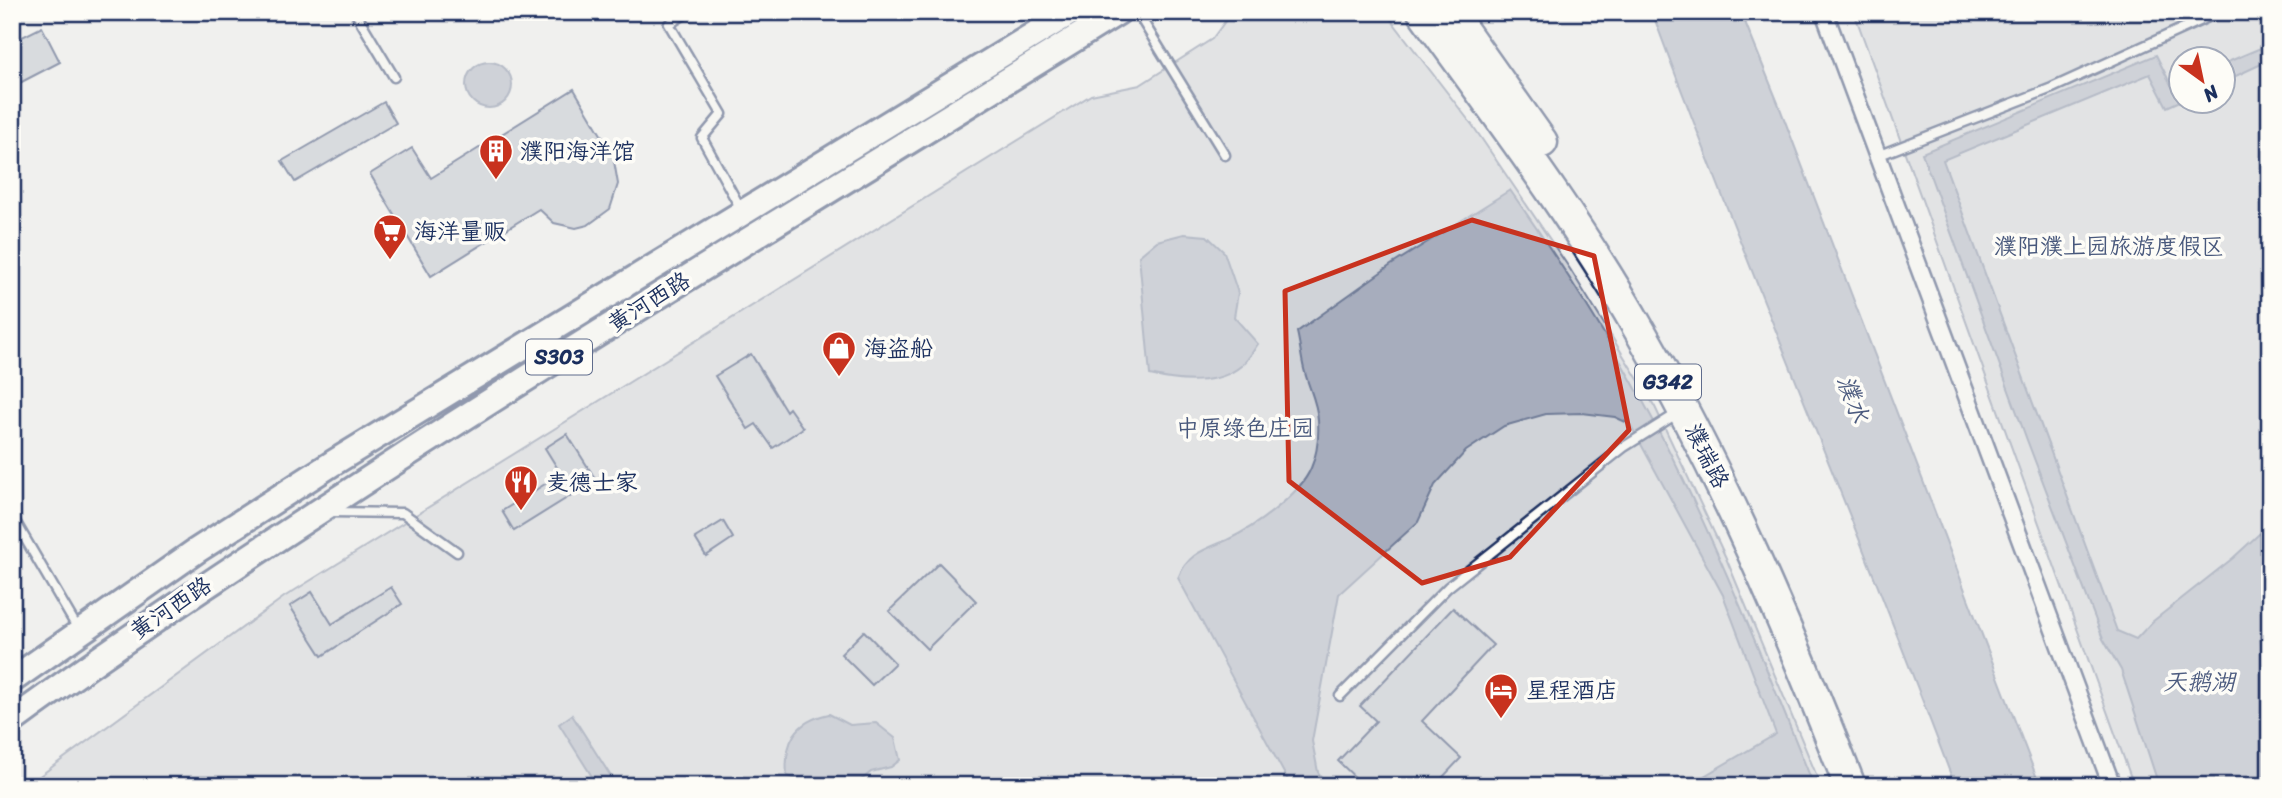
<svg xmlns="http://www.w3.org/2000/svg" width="2282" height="798" font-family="Sriracha,'LXGW WenKai TC',sans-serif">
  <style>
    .green { fill: #d0d3d8; stroke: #76819b; stroke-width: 2; fill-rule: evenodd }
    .water { fill: #a7adbd; stroke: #6f7b97; stroke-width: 2 }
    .building { fill: #bbc0ca; stroke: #1b2f5e; stroke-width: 2 }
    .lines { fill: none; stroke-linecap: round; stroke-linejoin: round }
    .lane-casing { stroke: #1b2f5e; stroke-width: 13 }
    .street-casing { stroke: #1b2f5e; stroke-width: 21 }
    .primary-casing { stroke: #1b2f5e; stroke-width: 30 }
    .highway-casing { stroke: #1b2f5e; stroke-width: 35 }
    .lane { stroke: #fdfcf7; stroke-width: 8 }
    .street { stroke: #fdfcf7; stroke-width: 16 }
    .primary { stroke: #fdfcf7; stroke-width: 24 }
    .highway { stroke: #fdfcf7; stroke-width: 30 }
    .marked { fill: none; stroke: #c8321e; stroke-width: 5; stroke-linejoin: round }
    .labels { text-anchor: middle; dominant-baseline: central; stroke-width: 7; stroke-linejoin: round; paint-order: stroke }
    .shield { fill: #fdfcf7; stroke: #5f6c8c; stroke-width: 2 }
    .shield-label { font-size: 21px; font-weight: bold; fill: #1b2f5e }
    .poi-label { font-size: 23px; fill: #1b2f5e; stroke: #fdfcf7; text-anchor: start }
    .park-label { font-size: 23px; fill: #48587c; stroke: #fdfcf7 }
    .street-label { font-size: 23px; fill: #1b2f5e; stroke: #fdfcf7 }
    .water-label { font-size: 24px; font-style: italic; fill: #4c5b7f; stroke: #fdfcf7 }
  </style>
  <rect width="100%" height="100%" fill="#f0f0ee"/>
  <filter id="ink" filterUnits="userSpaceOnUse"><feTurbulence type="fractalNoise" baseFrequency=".0143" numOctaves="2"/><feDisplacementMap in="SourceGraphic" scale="14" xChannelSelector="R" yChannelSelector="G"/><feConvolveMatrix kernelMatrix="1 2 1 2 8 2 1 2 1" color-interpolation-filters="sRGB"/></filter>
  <g filter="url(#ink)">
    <path class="green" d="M1232,12H1385L1473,126L1570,269L1655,407L1726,558L1821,786H26L284,597L1091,95L1140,85L1212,39Z
      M1854,12H2270V786H2134ZM2180,60H2222V102H2180Z"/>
    <path class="water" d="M1652,12H1741L1778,103L2040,786H1955C1858,526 1748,272 1652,12Z
      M2270,44V60L2223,82V64Z
      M2156,55L2172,87L2180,83V101L2167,107L2150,74L1943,160L2117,631L2136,639L2152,622L2233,558L2270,524V624L2260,637L2262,655L2270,663V786H2159L2121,670L2103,639L2027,440L1922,153Z
      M466 85a23 23 0 1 1 46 0a23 23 0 1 1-46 0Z
      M1510,190C1574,281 1634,377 1682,477C1731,578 1772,683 1814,786H1687L1776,734L1723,595L1630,424L1615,417L1582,413L1546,414L1504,426L1466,451L1435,485L1418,522L1339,594L1312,741L1318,772L1327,786H1291L1178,578C1188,553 1204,550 1227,540C1253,528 1300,495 1311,468C1317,454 1319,435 1318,420C1317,402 1308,386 1304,369C1301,357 1300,344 1297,332L1391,265Z
      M1184,234L1207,236L1224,252L1238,293L1234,317L1258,344C1253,351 1248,361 1241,366C1217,386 1178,382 1150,375L1139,256L1157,241Z
      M829,714L850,725L876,723L895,738L900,760L891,767L871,772L854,786H823L787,776C784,742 795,721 829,714Z
      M572,715L617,786H598L559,724Z"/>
    <path class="building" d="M42,27L60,62L12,87V42Z
      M574,89L616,160L614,161L618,184L610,209L588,225L576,228L554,223L539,209L431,276L370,174L412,148L431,178Z
      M384,102L396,123L295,182L282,161Z
      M751,354L786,411L789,408L803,428L773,448L756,424L748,429L715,376Z
      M567,434L596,480L514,531L502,511L561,474L545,448Z
      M723,521L733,538L706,556L695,538Z
      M939,563L976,601L927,649L889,611Z
      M391,587L402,604L322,656L290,606L312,592L332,624Z
      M1453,608L1493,645L1422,721L1461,758L1442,778L1450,786H1364L1338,761L1376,721L1360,706Z
      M864,631L895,663L872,685L841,654Z"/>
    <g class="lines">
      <g class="lane-casing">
        <path id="lane" d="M355,12L394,77
          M688,12L669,24L722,114L702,138L742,211
          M1137,12L1225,155
          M1877,156L2052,88L2219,12
          M331,512L403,513L457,552
          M12,516L78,629
          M1340,696L1448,587L1624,447L1678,413"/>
      </g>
      <g class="street-casing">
        <path id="street" d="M1824,12L2112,786"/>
      </g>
      <g class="primary-casing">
        <path id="primary" d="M12,680L196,551L333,463L1071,12
          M12,721C137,630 265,546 395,462C634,308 877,162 1118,12"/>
      </g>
      <g class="highway-casing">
        <path id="highway" d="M1423,12C1499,117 1577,220 1641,333C1724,478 1789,630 1850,786
          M1450,12L1542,142"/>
      </g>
      <use href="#lane" class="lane"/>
      <use href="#street" class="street"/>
      <use href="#primary" class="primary"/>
      <use href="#highway" class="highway"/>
    </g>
  </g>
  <path d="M0 0H2282V798H0ZM1472,220L1594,256L1629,430L1510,557L1422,583L1289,481L1285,291Z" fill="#f0f0ee" fill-opacity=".55" fill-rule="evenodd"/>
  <path class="marked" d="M1472,220L1594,256L1629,430L1510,557L1422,583L1289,481L1285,291Z"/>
  <defs>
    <g id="building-pin" transform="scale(1.75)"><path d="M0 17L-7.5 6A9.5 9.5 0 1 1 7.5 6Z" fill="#c8321e" stroke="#fdfcf7"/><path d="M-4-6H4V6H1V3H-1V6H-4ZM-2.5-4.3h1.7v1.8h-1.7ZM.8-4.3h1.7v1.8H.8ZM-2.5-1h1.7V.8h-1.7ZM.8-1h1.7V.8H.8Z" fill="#fff"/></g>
    <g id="supermarket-pin" transform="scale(1.75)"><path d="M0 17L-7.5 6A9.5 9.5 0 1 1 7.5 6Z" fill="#c8321e" stroke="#fdfcf7"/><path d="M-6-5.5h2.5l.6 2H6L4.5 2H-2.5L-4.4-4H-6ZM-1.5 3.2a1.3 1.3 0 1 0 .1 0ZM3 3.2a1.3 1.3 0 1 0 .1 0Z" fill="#fff"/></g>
    <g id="shop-pin" transform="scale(1.75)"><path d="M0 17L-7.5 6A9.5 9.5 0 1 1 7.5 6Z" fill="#c8321e" stroke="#fdfcf7"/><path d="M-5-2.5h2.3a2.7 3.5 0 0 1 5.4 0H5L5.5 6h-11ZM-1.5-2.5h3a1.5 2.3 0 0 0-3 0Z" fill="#fff"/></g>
    <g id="restaurant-pin" transform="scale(1.75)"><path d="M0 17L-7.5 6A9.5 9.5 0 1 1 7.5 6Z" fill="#c8321e" stroke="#fdfcf7"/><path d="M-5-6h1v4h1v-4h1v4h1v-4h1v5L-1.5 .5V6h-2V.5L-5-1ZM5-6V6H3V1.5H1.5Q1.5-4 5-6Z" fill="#fff"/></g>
    <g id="hotel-pin" transform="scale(1.75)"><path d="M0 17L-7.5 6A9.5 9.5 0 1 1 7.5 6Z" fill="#c8321e" stroke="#fdfcf7"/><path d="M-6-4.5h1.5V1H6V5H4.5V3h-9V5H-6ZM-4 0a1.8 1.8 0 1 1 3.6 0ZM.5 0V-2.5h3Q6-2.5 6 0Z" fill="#fff"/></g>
  </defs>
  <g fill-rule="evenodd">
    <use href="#building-pin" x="496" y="151"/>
    <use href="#supermarket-pin" x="390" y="231"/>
    <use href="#shop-pin" x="839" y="348"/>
    <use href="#restaurant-pin" x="521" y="482"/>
    <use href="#hotel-pin" x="1501" y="690"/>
  </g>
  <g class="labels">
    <g class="shield">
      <rect x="526" y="339.5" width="66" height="35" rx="5"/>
      <rect x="1635" y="364.5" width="66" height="35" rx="5"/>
    </g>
    <g class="shield-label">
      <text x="559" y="357">S303</text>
      <text x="1668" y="382">G342</text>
    </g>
    <g class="poi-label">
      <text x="520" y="151">濮阳海洋馆</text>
      <text x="414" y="231">海洋量贩</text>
      <text x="864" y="348">海盗船</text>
      <text x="546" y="482">麦德士家</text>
      <text x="1526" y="690">星程酒店</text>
    </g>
    <g class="park-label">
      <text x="2109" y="246">濮阳濮上园旅游度假区</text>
      <text x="1245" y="428">中原绿色庄园</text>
    </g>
    <g class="street-label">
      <text transform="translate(649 302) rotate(-32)">黄河西路</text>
      <text transform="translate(1707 456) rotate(63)">濮瑞路</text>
      <text transform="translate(171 608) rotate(-34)">黄河西路</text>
    </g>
    <g class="water-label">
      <text transform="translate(1853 399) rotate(69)">濮水</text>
      <text x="2199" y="682">天鹅湖</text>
    </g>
  </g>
  <rect width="2282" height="798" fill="none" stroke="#fdfcf7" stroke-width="42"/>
  <rect x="21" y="21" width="2240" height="756" fill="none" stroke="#1b2f5e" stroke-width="2.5" filter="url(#ink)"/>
  <g transform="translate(2202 80) rotate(147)"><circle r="33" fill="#fdfcf7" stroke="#a3aaba" stroke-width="2"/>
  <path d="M0-5L12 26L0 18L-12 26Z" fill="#c8321e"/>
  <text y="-10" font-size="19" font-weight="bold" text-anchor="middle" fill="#1b2f5e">N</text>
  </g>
</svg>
